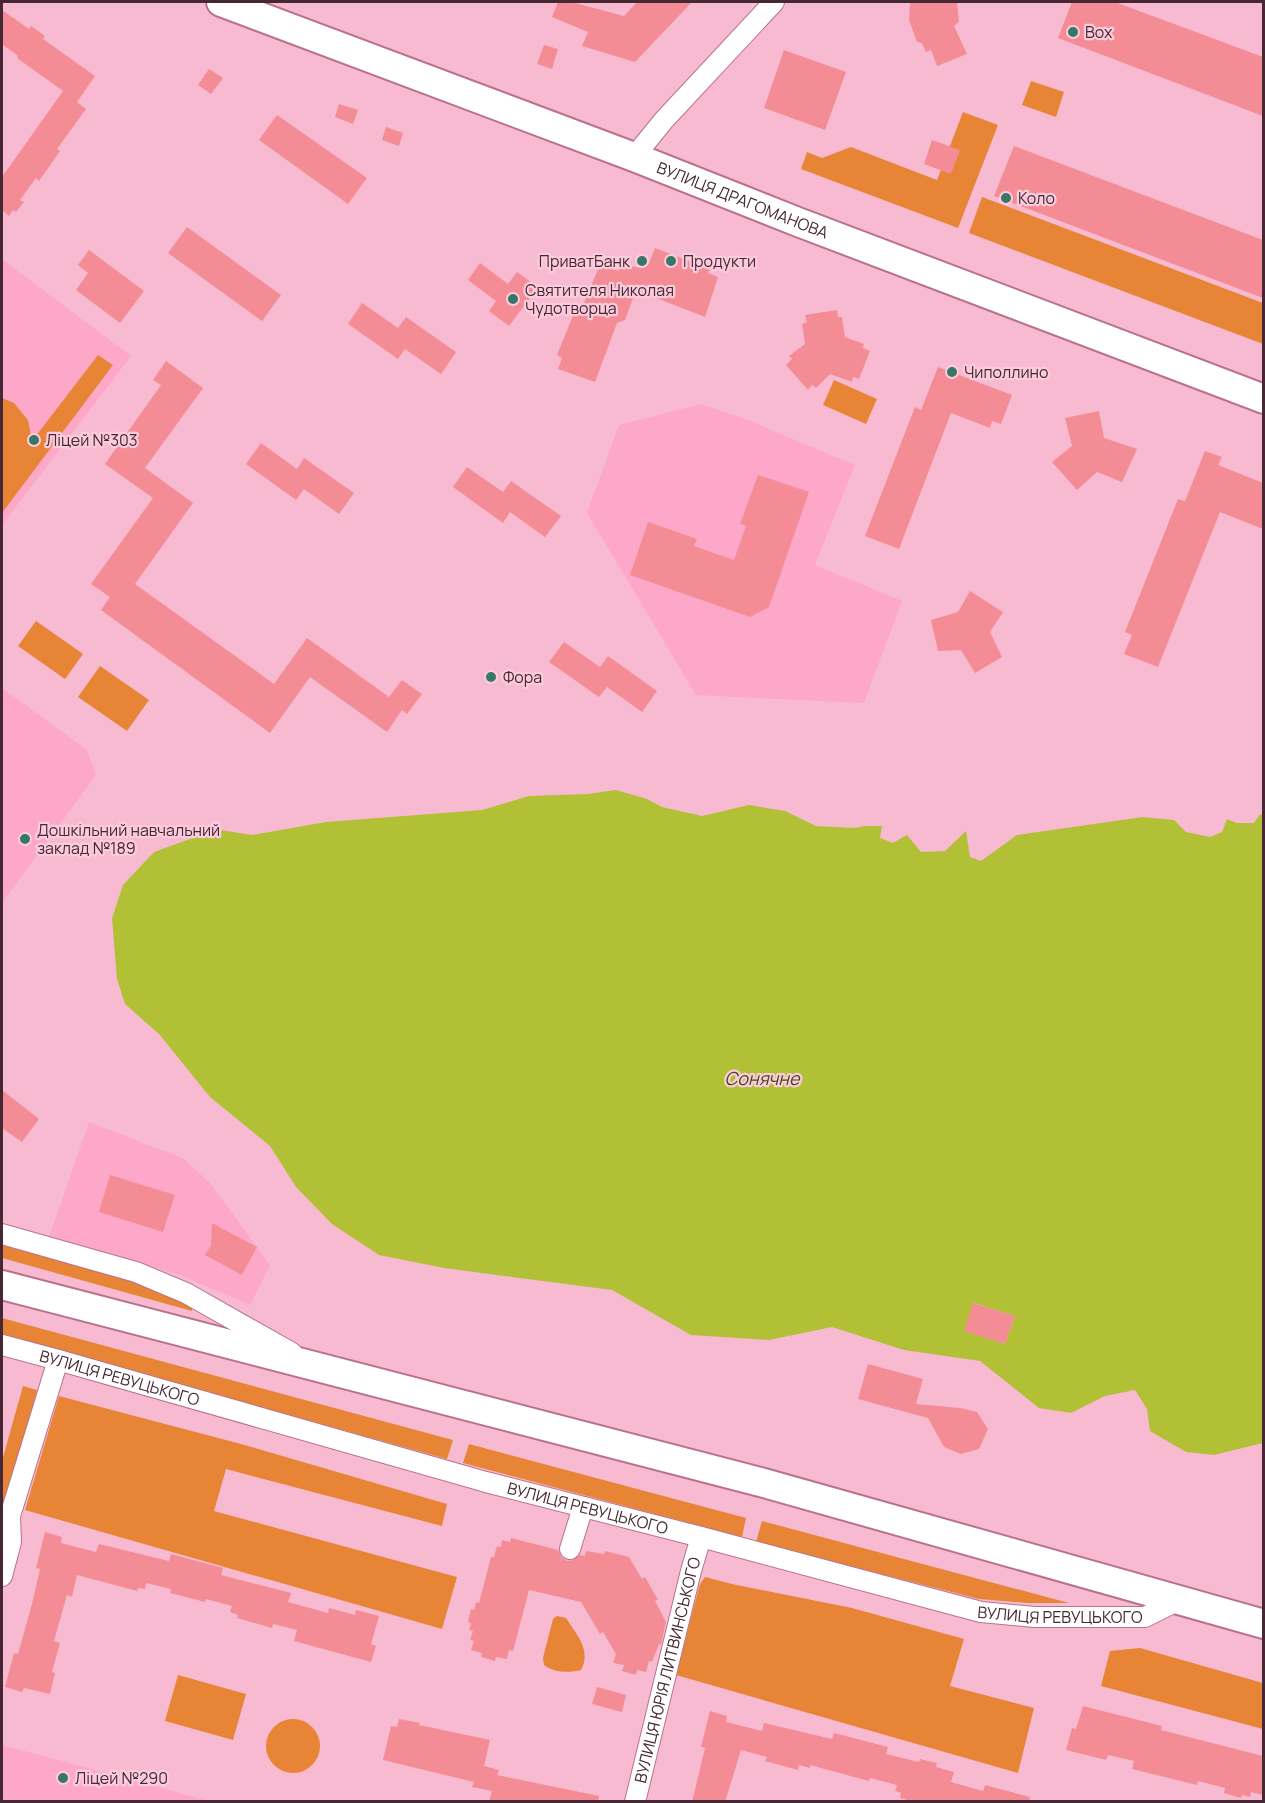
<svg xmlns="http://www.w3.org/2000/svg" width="1265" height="1803" font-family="Manrope,sans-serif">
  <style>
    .built { fill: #fda8c9 }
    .green { fill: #e78436 }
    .water { fill: #b2c036; fill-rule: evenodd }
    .building { fill: #f38c95 }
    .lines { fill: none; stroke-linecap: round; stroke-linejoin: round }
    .street-casing { stroke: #b9718e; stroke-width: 22 }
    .secondary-casing { stroke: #b9718e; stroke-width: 32 }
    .street { stroke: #fff; stroke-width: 20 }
    .secondary { stroke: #fff; stroke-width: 28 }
    .poi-dot { fill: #367767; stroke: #fcccdd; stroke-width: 2 }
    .labels { text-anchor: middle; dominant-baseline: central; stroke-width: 4.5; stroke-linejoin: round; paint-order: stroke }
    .poi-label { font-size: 16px; fill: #462834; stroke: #fcccdd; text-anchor: start }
    .street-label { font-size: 16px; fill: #462834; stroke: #fcccdd }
    .water-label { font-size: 18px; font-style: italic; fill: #464c17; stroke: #fcccdd }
  </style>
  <rect width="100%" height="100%" fill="#f8bad1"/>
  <path class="built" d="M2,259L131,356L2,525Z
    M701,404L743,418L855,465L815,565L902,601L864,703L696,695L587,513L619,425Z
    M2,688L87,750L96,775L2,903Z
    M89,1122L183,1158L210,1183L270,1265L250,1305L180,1275L49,1237Z
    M2,1745L40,1755L209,1801H2Z"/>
  <path class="green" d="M1031,81L1064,92L1056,117L1022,105Z
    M963,112L998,125L958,228L801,169L807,152L822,158L851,147L937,180Z
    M982,197L1263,303V344L969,233Z
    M98,355L113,365L2,513V398L14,403L28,420L32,441Z
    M834,380L877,399L866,424L823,405Z
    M36,621L83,654L65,679L18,646Z
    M100,666L149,700L127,731L78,697Z
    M2,1245L135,1282L166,1293L192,1307V1311L2,1258Z
    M2,1318L453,1440L447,1459L2,1335Z
    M23,1386L37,1390L2,1521V1461Z
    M59,1396L241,1444L447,1504L442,1526L226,1469L214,1511L457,1577L442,1629L25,1510Z
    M469,1444L746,1518L742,1537L463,1463Z
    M762,1521L1069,1603H1027L979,1599L756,1542Z
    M705,1577L732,1584L852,1608L964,1639L950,1686L1034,1708L1018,1773L676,1675L700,1584Z
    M557,1616L566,1618C576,1634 592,1650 581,1670C570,1673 554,1673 544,1665L543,1658L553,1619Z
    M1140,1648L1263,1683V1729L1101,1686L1110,1651Z
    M178,1675L246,1694L233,1740L165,1721Z
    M266 1746a27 27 0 1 1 54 0a27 27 0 1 1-54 0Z"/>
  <path class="water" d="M616,790L647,799L662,807L702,816L749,805L785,811L816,826L855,828L864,826H882L880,838L893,843L907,835L921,852L945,851L966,831L970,857L981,861L1017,835L1143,817L1174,820L1186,832L1210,837L1222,832L1227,819L1237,823H1254L1260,814L1264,816L1263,1443L1214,1455L1186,1452L1150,1431L1147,1409L1135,1390L1105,1396L1071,1413L1039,1408L980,1361L904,1350L832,1327L769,1340L691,1335L612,1290L444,1268L379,1255L332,1224L296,1187L270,1146L210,1097L159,1034L125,1004L117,979L112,918L123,885L154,852L187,840L220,830L252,835L326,822L482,810L529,796L587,794ZM974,1303L1015,1316L1005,1344L965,1331Z"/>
  <path class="building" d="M558,2H576L575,3L624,16L637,2H692L635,62L582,46L588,32L552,17Z
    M910,2H957L959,22L954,26L967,54L937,66L931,50L926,52L922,43L917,42L909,20Z
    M1072,2H1115L1263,57V116L1058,38Z
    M2,10L29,29L31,26L45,36L43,39L95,76L77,102L86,109L57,149L60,151L39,181L36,178L20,200L24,202L16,212L13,210L9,216L2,210V177L63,91L17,58L18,56L2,44Z
    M544,45L558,49L552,69L537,64Z
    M784,50L846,72L825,130L764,108Z
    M209,69L223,78L211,94L198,85Z
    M339,104L358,110L353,124L335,117Z
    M277,115L367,178L348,204L259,140Z
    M386,127L403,133L399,146L382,140Z
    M932,140L960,150L951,174L924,164Z
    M1014,146L1263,240V298L994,196Z
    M187,227L281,295L262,321L168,253Z
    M655,248L710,269L708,273L718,277L705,317L636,290L625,320L617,323L595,382L558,369L562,358L557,355L574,313L580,312L600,265L618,271L622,263L639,268L642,260L649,263Z
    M89,250L144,291L120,323L76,290L88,273L78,265Z
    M480,263L508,284L517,272L538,287L509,326L489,311L496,301L468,280Z
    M362,303L398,328L406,317L456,352L441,374L405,349L398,359L348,324Z
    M837,310L838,317H842L845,337L864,344L863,348L870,351L859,379L853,377L852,382L830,374L816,388L812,385L808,390L786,365L792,359L789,356L805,344L802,324L807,322L805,315Z
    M166,361L203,388L145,468L193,503L135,584L274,684L307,638L389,697L402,680L422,694L407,714L402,710L387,732L310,677L270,733L101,610L110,597L91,584L153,498L105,464L161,385L153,380Z
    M938,367L1012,395L1001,424L992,421L990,428L951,413L899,549L865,536L915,407L921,410Z
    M1099,411L1104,438L1137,449L1122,482L1097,472L1077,490L1052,462L1072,446L1065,418Z
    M261,443L297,469L304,458L354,493L339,514L304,489L296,500L246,464Z
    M1205,451L1222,457L1218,465L1263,483V529L1220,512L1158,667L1124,654L1132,635L1125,632L1178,499L1185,501Z
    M467,467L503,492L511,481L561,516L545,537L510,512L503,523L453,487Z
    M758,475L809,492L769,607L750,617L630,575L648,522L697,539L694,546L734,560L746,526L740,524Z
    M970,591L1003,612L990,632L1002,657L975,673L961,650L938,651L931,620L958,612Z
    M564,642L600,667L608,656L657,691L642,712L607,687L599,697L549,662Z
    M2,1090L39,1119L22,1142L2,1128Z
    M110,1175L175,1195L163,1232L99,1212Z
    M212,1223L257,1247L242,1275L205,1255L211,1245Z
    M973,1303L1015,1316L1005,1344L964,1331Z
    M868,1364L923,1379L916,1404L960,1408L977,1412L988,1429L979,1449L961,1454L944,1447L928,1418L858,1399Z
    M45,1532L62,1537L61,1543L96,1552L99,1544L169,1561L171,1554L223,1568L221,1575L291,1593L288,1602L328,1613L329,1608L355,1615L356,1610L379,1616L371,1644L376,1646L371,1662L294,1641L297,1630L273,1624L272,1628L237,1618L238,1615L230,1612L232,1606L206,1599L205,1602L186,1597L170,1593L171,1589L146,1583L145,1589L138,1588L137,1591L77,1575L72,1597L67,1595L54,1641L60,1643L52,1672L55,1673L50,1694L24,1688L22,1692L5,1687L14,1653L18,1654L32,1604L40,1569L36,1568Z
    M511,1538L558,1550L561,1557L567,1561L573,1560L580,1555L585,1556L586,1551L604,1554L605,1551L629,1557L642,1579L645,1577L658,1600L655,1601L666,1622L661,1645L659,1644L652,1662L649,1661L646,1672L637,1670L636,1675L622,1671L624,1665L613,1663L616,1654L603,1632L600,1634L581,1602L529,1590L513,1651L509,1650L507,1659L496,1657L495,1661L481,1657L482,1653L471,1650L474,1641L470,1640L473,1631L469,1630L471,1623L468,1622L471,1609L474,1610L476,1602L479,1603L491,1557H494L497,1546L501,1547L502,1540L510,1542Z
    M597,1687L626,1695L622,1712L592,1704Z
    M1083,1706L1162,1726L1161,1730L1263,1756V1795L1251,1792L1250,1797L1242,1795L1241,1798L1224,1793L1225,1788L1198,1781L1197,1785L1132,1769L1134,1761L1108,1755L1106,1760L1066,1750L1072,1728L1076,1729Z
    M710,1711L727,1716L726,1722L762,1731L764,1723L832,1739L834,1733L888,1747L886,1754L919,1762L920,1759L937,1763L936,1767L954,1772L951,1782L983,1791L985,1785L1030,1797L1029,1802H914L900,1798L901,1793L895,1791L897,1785L870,1778L869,1781L810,1765V1768L799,1765L798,1770L765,1761L767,1757L741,1750L725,1802H692L705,1748L701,1747Z
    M399,1719L420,1723L419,1725L490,1740L484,1766L499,1770L497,1775L599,1796L598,1802H489L492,1791L472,1787L474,1782L383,1760L391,1726L397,1727Z"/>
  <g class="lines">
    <g class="street-casing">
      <g id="street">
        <path d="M634,157L664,120L774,2"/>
        <path d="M2,1234L136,1272L186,1293L292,1353"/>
        <path id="s1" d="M2,1345L58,1360L486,1482L701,1537L981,1612L1035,1617H1145L1177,1601"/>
        <path d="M570,1549L583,1507"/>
        <path d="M2,1576L11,1542L10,1516L58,1360"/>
        <path id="s2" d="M635,1802L691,1571L701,1537"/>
      </g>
    </g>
    <g class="secondary-casing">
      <g id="secondary">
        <path id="s3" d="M221,2L634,157L798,222L1264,399"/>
        <path d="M2,1285L764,1483L1264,1624"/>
      </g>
    </g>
    <use href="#street" class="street"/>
    <use href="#secondary" class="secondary"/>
  </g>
  <g class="poi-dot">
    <circle cx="1073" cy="32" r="6"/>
    <circle cx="1006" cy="198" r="6"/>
    <circle cx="642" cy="261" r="6"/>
    <circle cx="671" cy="261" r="6"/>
    <circle cx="513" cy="299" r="6"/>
    <circle cx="952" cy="372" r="6"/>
    <circle cx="34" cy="440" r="6"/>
    <circle cx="491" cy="677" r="6"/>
    <circle cx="25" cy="839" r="6"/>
    <circle cx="63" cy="1778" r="6"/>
  </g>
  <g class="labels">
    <g class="poi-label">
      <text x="1085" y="32">Box</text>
      <text x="1018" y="198">Коло</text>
      <text x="630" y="261" text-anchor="end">ПриватБанк</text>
      <text x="683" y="261">Продукти</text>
      <text x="525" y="290">Святителя Николая<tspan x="525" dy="18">Чудотворца</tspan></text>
      <text x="964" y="372">Чиполлино</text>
      <text x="46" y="440">Ліцей №303</text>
      <text x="503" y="677">Фора</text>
      <text x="37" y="830">Дошкільний навчальний<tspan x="37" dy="18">заклад №189</tspan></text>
      <text x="75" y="1778">Ліцей №290</text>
    </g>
    <g class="street-label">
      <text stroke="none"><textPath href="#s3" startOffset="558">ВУЛИЦЯ ДРАГОМАНОВА</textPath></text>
      <text stroke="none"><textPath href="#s1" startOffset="122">ВУЛИЦЯ РЕВУЦЬКОГО</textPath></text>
      <text stroke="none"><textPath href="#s1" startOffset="608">ВУЛИЦЯ РЕВУЦЬКОГО</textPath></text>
      <text stroke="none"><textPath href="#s1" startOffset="1094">ВУЛИЦЯ РЕВУЦЬКОГО</textPath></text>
      <text stroke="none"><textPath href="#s2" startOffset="136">ВУЛИЦЯ ЮРІЯ ЛИТВИНСЬКОГО</textPath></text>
    </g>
    <g class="water-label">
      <text x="762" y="1078">Сонячне</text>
    </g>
  </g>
  <rect width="1265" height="1803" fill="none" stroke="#462834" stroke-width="6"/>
</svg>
